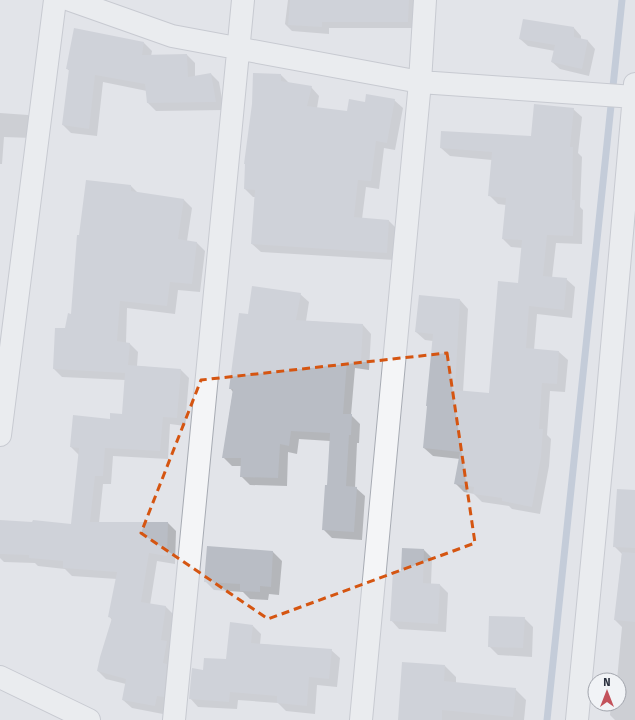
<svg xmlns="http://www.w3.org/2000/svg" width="635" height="720" font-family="'Fira Sans',sans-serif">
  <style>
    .shadow { fill: #0003 }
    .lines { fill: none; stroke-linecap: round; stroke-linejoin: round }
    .stream { stroke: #a0b0c6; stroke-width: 7 }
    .building { fill: #b9bdc5 }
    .minor-casing { stroke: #a7abb3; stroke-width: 24 }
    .minor { stroke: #f4f5f7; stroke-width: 22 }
    .marked { fill: none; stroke: #d55511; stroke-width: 3; stroke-dasharray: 8 5; stroke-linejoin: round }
  </style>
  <rect width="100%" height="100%" fill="#e2e4e9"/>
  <path class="shadow" d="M288,0H414L416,2L415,28H329V34L292,31L285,24Z
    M574,28L581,36V40L588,41L595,49L589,76L560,69L552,62L555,51L528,46L520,39Z
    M144,43L152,51L151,56L187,55L195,63V77L211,74L219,82L224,110L156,111L148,103L147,91L103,82L97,136L71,133L63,125L70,71L67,69Z
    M281,75L289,83L311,87L319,96L317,108L348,112L366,103L394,100L403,108L395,150L384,148L379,189L366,187L362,219L389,221L397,229L395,260L261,252L252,244L255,197H253L245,189Z
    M573,109L582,117L578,153L582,157L580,207L583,210L582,244L556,243L552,278L566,279L575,287L572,318L537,314L534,350L559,352L568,360L565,392L550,391L547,435L551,439L549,466L540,514L512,509L509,506L482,502L474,494L464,492L455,483L460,459L433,456L424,448L428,407L427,406L433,341L425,340L416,332L460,300L468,309L463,392L489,394L519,284L523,248L511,247L503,239L506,205L498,204L490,196L492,160L450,156L441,148L532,137Z
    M0,113L28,115L35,122L32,138L4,137L2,164H0Z
    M131,186L138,193L184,200L192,208L187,241L197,243L205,251L200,292L178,290L175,314L127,308L126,343L130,344L138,352L137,366L181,370L189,378L185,426L170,424L168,459L113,456L111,484H103L99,523H168L176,531L175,564L157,561L150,605L166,607L174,615L170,646L174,650L163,714L132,708L123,700L126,684L106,679L98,671L112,620L109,616L117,579L72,576L65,569L38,566L35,563L4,562L0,558V521L72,525L80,456L71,447L111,420L123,415L125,380L62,377L54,369L66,329Z
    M300,294L309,302L306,321L363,325L371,334L369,370L355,368L351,415L360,424L359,443H357L355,488H356L365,496L362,540L332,538L323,529L328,486L330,441L299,439L297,454L288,452L287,486L250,485L241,476V466H232L223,457L233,392L230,388L249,315Z
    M635,491V720H615L610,715L611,704H619V680H617L622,627L615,620L622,554L614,546Z
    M208,547L273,552L282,561L279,595L269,594L268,600L250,599L243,592L214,590L205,581Z
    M424,550L432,558L431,584L440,585L448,593L446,632L399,629L391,620L402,573Z
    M524,618L533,627L532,657L498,655L489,646Z
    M253,626L261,634L260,644L331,650L340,658L337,687L317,685L315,714L286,711L278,703L238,700L237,709L198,707L190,698L204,671L227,661Z
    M445,666L456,677V683L515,689L526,700L524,720H399Z"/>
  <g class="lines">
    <path class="stream" d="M547,720L622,0"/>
  </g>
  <path class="building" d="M290,0H409L408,22H322V27L288,25Z
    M523,19L574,27V37L588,40L582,69L551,62L555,45L519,39Z
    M74,28L144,42L142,55L187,54L188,77L211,73L216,102L147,103L145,84L95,75L89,129L62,125L69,69H66Z
    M253,73L281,74V81L312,86L307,106L347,111L349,99L365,102L366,94L395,99L387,143L376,141L371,181L358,180L354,217L389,220L387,253L251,244L255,190L244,189L245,164H244L252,104Z
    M534,104L574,108L570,147H573L572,200H575L573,236L547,235L543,276L567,278L564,310L529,306L526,348L559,351L557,384L542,383L539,429H543L541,457L532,507L502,501V498L473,494L474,487L454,484L460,452L423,448L427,406H426L433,334L415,332L419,295L460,299L455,390L489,393L498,281L518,283L522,240L502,239L506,198L488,196L492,152L440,148L441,131L531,136Z
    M86,180L131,185V191L184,199L178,239L197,242L192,284L170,282L167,306L120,301L117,341L130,343L128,365L181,369L177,418L163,417L160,451L105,448L103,476H95L90,522H168L167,556L149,553L141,602L166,606L161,640L167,641L163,663L167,664L164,697L157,696L155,706L122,700L126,679L97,671L100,657L112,618L108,617L117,572L63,568V561L29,558V555L0,554V520L32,522L33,520L71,524L79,448L70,447L73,415L110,419V413L122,414L125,373L53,369L55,328H65L68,313L71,314L77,235H79Z
    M252,286L301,293L296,320L363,324L361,362L347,360L343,414H352L351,435H349L346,486L357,487L354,532L322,530L325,485H327L330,433L291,431L289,446L280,444L278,478L240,477L241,458H222L233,389H229L239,313L248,314Z
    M617,489L635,490V548L613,547Z
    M207,546L273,551L271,587L260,586V592L240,591V584L204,582Z
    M402,548L424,549L423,583L440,584L438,624L390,621L393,571H401Z
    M622,552L635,553V622L614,620Z
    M489,616L525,617L523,648L488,647Z
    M230,622L253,625L251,643L332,649L329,679L309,677L307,706L277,703V696L230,692L229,702L189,699L192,668L203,670L204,658L226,659Z
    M402,662L445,665L444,681L516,688L513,717L442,710V720H398Z"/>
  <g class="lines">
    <g class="minor-casing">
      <path id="minor" d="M70,0L172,36L420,82L635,97
        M0,435L55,0
        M0,677L89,720
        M174,720L243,0
        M361,720L420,82L425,0
        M577,720L605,427L635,84"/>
    </g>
    <use href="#minor" class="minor"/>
  </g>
  <path d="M0 0H635V720H0ZM447,353L475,543L268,619L141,533L201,380Z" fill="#e2e4e9" fill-opacity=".55" fill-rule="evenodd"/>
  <path class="marked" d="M447,353L475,543L268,619L141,533L201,380Z"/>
  <g transform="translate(607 692)"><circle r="19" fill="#f1f3f6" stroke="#a2a5ad"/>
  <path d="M0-3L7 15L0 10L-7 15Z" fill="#c3525b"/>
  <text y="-6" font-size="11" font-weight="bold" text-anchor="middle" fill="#2b313f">N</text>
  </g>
</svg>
